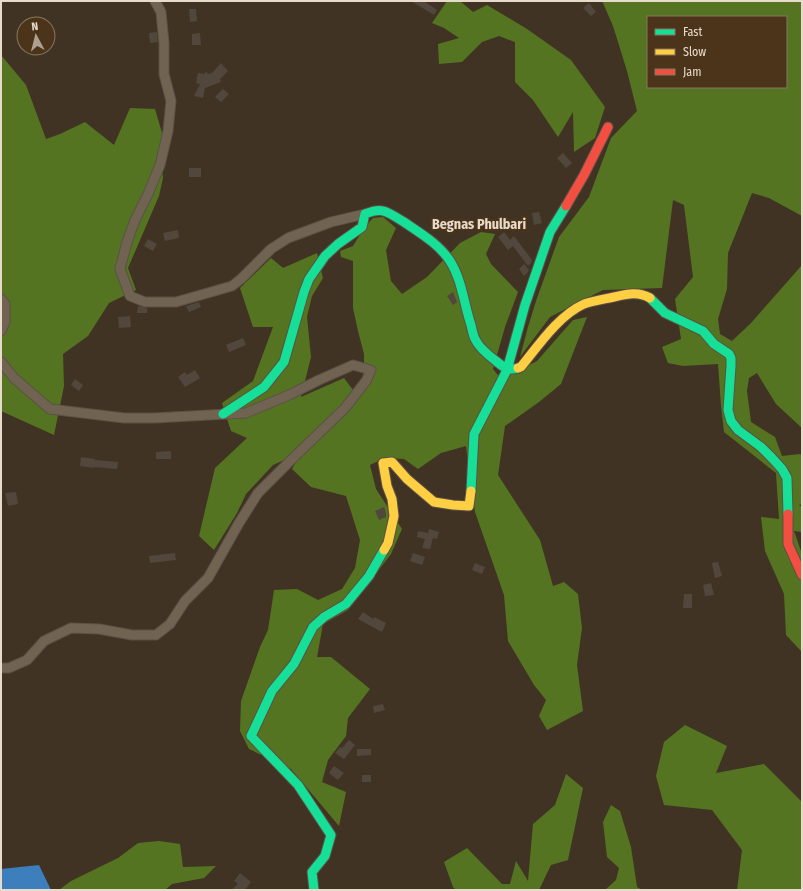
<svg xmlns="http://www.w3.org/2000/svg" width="803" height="891" font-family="'Fira Sans Condensed',sans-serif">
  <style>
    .forest { fill: #557421; fill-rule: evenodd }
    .water { fill: #3c7fbc }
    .building { fill: #52473c }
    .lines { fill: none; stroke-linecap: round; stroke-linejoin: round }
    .street-casing { stroke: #5c5145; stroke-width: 11 }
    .fast-casing { stroke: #5c5145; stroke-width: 11 }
    .slow-casing { stroke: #5c5145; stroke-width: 11 }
    .jam-casing { stroke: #5c5145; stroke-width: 11 }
    .street { stroke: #706352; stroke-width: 9 }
    .fast { stroke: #16e098; stroke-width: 9 }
    .slow { stroke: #ffcf43; stroke-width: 9 }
    .jam { stroke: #f24e42; stroke-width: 9 }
    .labels { text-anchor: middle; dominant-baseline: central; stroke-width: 4; stroke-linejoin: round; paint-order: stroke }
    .neighbourhood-label { font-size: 14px; font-weight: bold; fill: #e9dbcc; stroke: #4b3419 }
  </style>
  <rect width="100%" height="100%" fill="#403324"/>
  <path class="forest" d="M447,1H460L473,12L487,5L527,29L571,60L605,107L595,138L574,152L573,112L558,137L533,100L515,82V42L499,36L482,42L462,62L439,64L438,44L459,38L444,28L432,23Z
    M601,1H802V216L769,198L752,193L728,253L727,289L718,319L720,334L732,341L751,323L802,265V428L776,404L757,373L749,378L747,391L751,422L775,437L782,456L800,454L802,456V504L799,505L802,507V532L794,531L802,554V652L786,635L784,594L765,551L761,517L779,519L776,473L724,432L721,406L718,364L683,366L668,363L662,347L681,339L675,299L693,277L684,205L673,200L662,288L603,290L550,317L520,357L528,327L536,301L559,237L589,197L611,138L637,111L627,71L613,26L603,3ZM648,17H786V87H648Z
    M1,55L26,85L46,139L60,134L85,122L114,145L130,108L155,109L162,133L160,149L163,178L159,196L128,268L136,290L109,303L88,336L63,354L64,386L54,435L1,411Z
    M383,217L396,228L386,250L391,281L402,294L427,277L460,243L481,232L495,234L486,254L491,264L518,292L505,327L493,369L501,379L537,361L573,320L587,317L561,384L539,402L505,426L498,475L540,540L553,586L564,582L578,594L582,628L577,665L583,711L547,730L539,716L546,700L534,685L508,641L504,595L475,512L466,446L441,453L418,469L404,459L384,458L370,465L376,489L402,529L391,554L348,610L323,624L317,657H331L370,689L348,718L346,736L328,760L322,782L346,792L339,826L291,769L249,749L240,731L241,701L260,647L268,630L274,590L297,589L318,600L342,589L355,568L360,540L346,496L311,487L292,469L302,452L273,465L246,494L237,513L214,550L199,536L215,468L247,438L231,431L222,403L253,381L273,327H253L240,288L271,258L283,268L317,253L323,278L312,296L307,317L311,357L301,397L344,378L353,390L364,377V354L358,331L353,308V261L341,257L340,251L353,246L364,228L373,218Z
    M685,725L727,746L716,773L764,764L802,802V890H737L742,850L712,810L664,805L656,776L664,742Z
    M566,774L583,788L568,860L551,865L539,890H456L453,887L444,862L467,848L502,884H510L516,861L528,881L533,824L555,805Z
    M611,805L620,811L631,847L637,887L642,890H605L616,880L619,868L607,857L603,822Z
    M159,841L180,844L183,867L216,866L204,878L172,884L165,890H59L71,881L118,858L138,843Z"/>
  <path class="water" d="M39,865L51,890H1V869Z"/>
  <path class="building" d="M411,1H424L437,10L434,15Z
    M589,3L596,12L591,16L583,8Z
    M189,9H196L197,21L190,22Z
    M157,32L158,42L150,43L149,33Z
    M200,33L201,45H192V34Z
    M221,63L228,71L220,79L221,82L205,88L203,98L194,96L200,84L196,83L198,73L205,74V72L208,73V74L212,73Z
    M223,89L229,94L221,102L215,97Z
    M563,153L572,163L566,168L557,158Z
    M189,168H201V177H189Z
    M539,212L542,223L534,225L532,213Z
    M178,230L179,238L165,241L163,233Z
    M504,232L510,240L514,236L532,260L531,263L528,266L513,246L508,250L498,237Z
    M148,239L157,244L153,251L144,246Z
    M524,264L529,270L528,272L524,276L519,269Z
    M453,292L457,302L453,305L447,296Z
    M199,302L201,307L189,312L186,306Z
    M138,306L147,308V313H137Z
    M130,316L131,327L119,328L118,317Z
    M243,338L246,345L229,352L226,345Z
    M195,370L200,378L185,387L178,377L185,372L187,375Z
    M75,379L83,385L79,391L71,385Z
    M171,451V459H156V452Z
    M81,457L95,459V460L118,462L117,469L94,467V468L80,466Z
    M16,492L18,504L8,506L5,493Z
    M384,507L386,513V517L379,520L375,511Z
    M429,529L439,532L437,539L433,538L430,549L422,548L425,539L417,537L418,531L428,533Z
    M175,553L176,560L150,563L149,556Z
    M413,553L425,557L422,565L410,561Z
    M718,562L722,576L715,578L712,563Z
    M475,563L485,567L482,574L472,570Z
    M711,583L714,595L705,596L703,585Z
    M684,594H692V608H683Z
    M363,612L373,619L374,617L386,623L382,632L358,619Z
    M383,704L385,710L374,713L373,706Z
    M349,740L355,745L344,759L335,753L340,747L342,748Z
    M357,749H371V755L357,756Z
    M334,766L344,773L338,780L329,773Z
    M362,775H371V782H362Z
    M240,873L251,882L245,890H231L238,884L234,881Z"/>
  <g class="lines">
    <g class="street-casing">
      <path id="street" d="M155,1L161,12L164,43V74L171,101L168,131L160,165L148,194L135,220L127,242L120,269L130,296L145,302H176L232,286L241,279L271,249L288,238L331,222L365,214
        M1,299L5,304V322L1,331
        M1,362L14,378L50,409L124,418H154L246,413L289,395L319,380L353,365L371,370L366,381L345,408L289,462L258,493L239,523L208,578L185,601L170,624L156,635H132L99,629L71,628L44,641L27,660L9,668H1"/>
    </g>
    <g class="fast-casing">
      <path id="fast" d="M650,298L665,313L703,331L714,344L729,354L731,358V366L728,410L731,421L738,430L761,447L772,458L782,469L787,478L788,514
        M223,414L264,387L284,362L304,292L309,279L325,256L338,244L362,227L365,214C384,206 388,213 404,222C420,233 439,244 450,261C462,280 464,304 471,325C472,329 473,335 475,339C479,348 488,355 496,361C503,367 508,371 518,368
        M471,491L474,434L507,370L525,305L550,232L566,206
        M314,890L312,872L325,856L331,835L298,785L251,736L272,691L294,664L313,627L324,617L346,604L369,576L384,550"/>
    </g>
    <g class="slow-casing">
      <path id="slow" d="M518,368L521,367C538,346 559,315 584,304C593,301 605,299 614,297C627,294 638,291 650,298
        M384,550L388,543L394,516L392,499L387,486L383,463L392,462L407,479L434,502L453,505L469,506L471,491"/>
    </g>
    <g class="jam-casing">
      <path id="jam" d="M566,206L584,175L608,127
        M788,514V544L802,575"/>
    </g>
    <use href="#street" class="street"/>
    <use href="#fast" class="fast"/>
    <use href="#slow" class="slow"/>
    <use href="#jam" class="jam"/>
  </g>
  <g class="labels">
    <g class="neighbourhood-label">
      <text x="479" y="224">Begnas Phulbari</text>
    </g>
  </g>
  <rect width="803" height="891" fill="none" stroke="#e9dbcc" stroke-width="4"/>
  <rect x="647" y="16" width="140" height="72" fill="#4b3419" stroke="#8a7761"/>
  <rect x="655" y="29" width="20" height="6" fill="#16e098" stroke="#8a7761"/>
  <text x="683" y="36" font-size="12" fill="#e9dbcc">Fast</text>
  <rect x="655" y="49" width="20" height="6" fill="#ffcf43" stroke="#8a7761"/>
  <text x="683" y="56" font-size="12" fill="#e9dbcc">Slow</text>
  <rect x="655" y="69" width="20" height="6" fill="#f24e42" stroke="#8a7761"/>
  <text x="683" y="76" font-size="12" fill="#e9dbcc">Jam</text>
  <g transform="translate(36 36) rotate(353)"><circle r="19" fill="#4b3419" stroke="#8a7761"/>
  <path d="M0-3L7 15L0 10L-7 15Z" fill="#aea091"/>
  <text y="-6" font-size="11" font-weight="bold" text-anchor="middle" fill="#e9dbcc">N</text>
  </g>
</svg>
